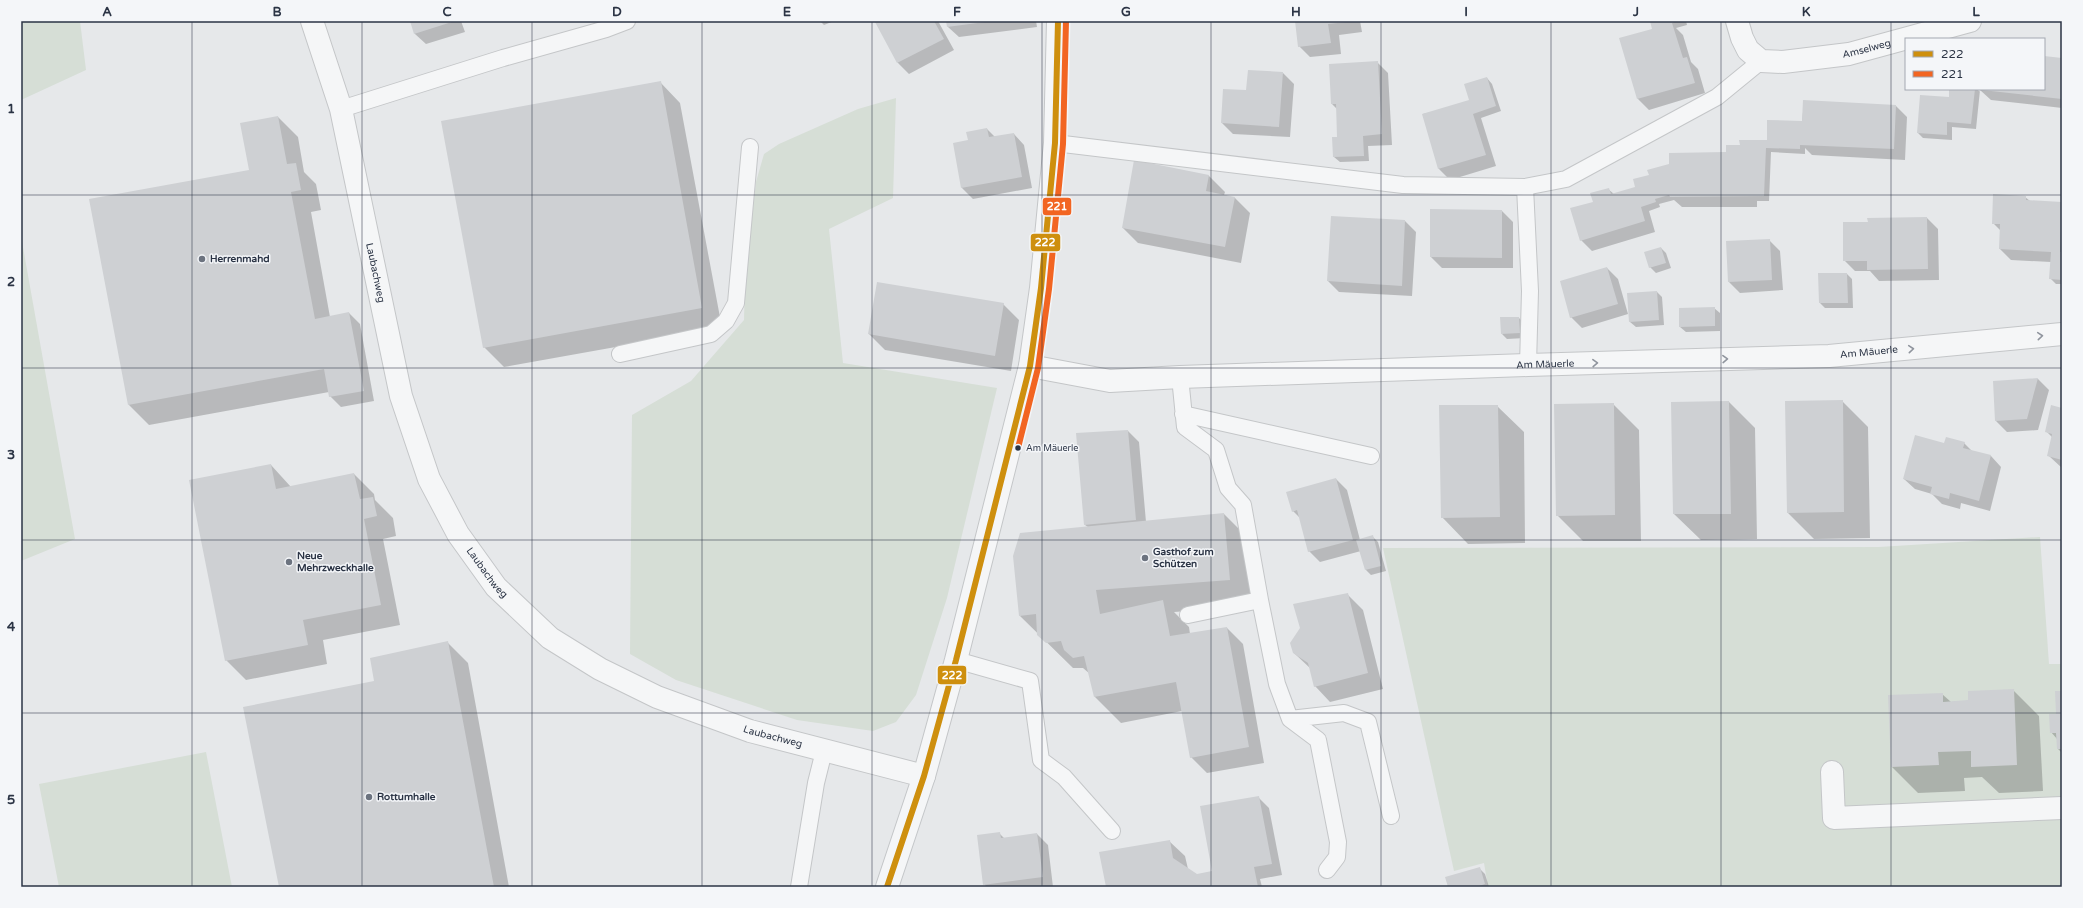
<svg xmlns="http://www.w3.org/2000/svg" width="2083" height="908" font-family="'Varela Round',sans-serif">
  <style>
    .green { fill: #d6ded6 }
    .shadow { fill: #0003 }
    .building { fill: #ced0d3 }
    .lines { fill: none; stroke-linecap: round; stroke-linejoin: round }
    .service-casing { stroke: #c4c6c8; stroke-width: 18 }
    .minor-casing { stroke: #c4c6c8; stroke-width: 24 }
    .tertiary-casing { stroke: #c4c6c8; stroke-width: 24 }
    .service { stroke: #f5f6f7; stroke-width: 16 }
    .minor { stroke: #f5f6f7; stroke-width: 22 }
    .tertiary { stroke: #f5f6f7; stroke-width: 22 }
    .bus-1-casing { stroke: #f4f6f9; stroke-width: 9 }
    .bus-2-casing { stroke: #f4f6f9; stroke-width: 9 }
    .bus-1 { stroke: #ce8f0e; stroke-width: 6 }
    .bus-2 { stroke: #f26522; stroke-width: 6 }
    .oneway { stroke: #90959e }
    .grid { fill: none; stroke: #2b3445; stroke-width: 1; stroke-opacity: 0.55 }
    .poi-dot { fill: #6c737f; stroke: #f4f6f9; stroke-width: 1.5 }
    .bus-dot { fill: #2b3445; stroke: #f4f6f9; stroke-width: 1.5 }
    .labels { text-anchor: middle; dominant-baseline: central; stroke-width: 3; stroke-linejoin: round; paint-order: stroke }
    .bus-label { font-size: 9px; fill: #2b3445; stroke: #f4f6f9; text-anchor: start }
    .street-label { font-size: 10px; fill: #2b3445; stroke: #f4f6f9 }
    .poi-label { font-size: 10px; font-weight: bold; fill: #2b3445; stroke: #f4f6f9; text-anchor: start }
    .line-badge { stroke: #f4f6f9; stroke-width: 1.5 }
    .badge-label { font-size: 11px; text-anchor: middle; font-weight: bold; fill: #fff }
    .neatline { fill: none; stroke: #2b3445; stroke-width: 1.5 }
    .grid-label { font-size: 13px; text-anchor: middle; font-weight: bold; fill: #2b3445 }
  </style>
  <rect width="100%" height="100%" fill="#e6e8ea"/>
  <path class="green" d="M21,21H80L86,70L21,100Z
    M896,98L893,198L829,229L843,363L997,388L947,598L916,695L896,722L873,731L797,720L676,680L630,654L632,415L691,381L744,320L745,281L756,182L764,154L779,144L858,109Z
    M21,236L75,539L21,561Z
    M2040,537L2049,664H2062V887H1488L1484,863L1454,871L1383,548L1879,547Z
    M206,752L232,887H59L39,784Z"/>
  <path class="shadow" d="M411,21H461L465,32L426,44L415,34Z
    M820,21H834L824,25Z
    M878,21H938L954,50L909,74L898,63L876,22Z
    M947,21H1036L1037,27L959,37L948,27Z
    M1296,21H1360L1362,32L1339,35L1341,54L1310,57L1299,46Z
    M1651,21H1686L1687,25L1676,28L1683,35L1691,62L1698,69L1705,93L1649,110L1638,99L1621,39L1654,29Z
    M2044,57L2062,59V108L1991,100L1980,90L1976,129L1952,127V140L1923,138L1918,133L1921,96L1950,98V89H1977L1980,92V89H2044Z
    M1377,62L1388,73L1392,145L1368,146L1369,161L1340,162L1334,157L1340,138L1337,109L1332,104Z
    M1283,73L1294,84L1290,137L1233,134L1222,123Z
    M1487,78L1492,84L1501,111L1481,118L1496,166L1450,180L1439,169L1423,114L1471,103Z
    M660,82L680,103L722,328L504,367L484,347Z
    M1804,101L1896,106L1907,117L1905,160L1812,155L1805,148V154L1771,152L1769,201H1757V207H1682L1674,200L1659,204L1660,207L1649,211L1655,232L1592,251L1581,240L1594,202L1608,189L1614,194L1635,189L1727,153L1741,146L1768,141L1802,123Z
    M278,117L298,137L304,172L316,184L321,210L311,212L330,317L349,313L360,324L374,401L341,407L330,396L329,392L149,425L129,405L90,200L250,171Z
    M987,129L995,137L1014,134L1024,145L1032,188L973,199L962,188L954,144L969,141Z
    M1135,162L1209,176L1225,192L1224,195L1235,198L1250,213L1241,263L1138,243L1123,228Z
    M2025,197L2030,201L2062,203V284H2056L2050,278L2051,262L2011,260L2000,249L2001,231L1993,223Z
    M1431,210L1502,211L1513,222V268H1442L1431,257Z
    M1927,218L1938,229L1939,280L1879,281L1870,271H1855L1844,260L1869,223Z
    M1405,221L1416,232L1412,296L1339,292L1328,281Z
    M1769,240L1780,251L1783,290L1740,293L1729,282L1727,242Z
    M1661,248L1666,253L1671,268L1656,273L1650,267Z
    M1607,268L1618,279L1628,314L1582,328L1571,317Z
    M1847,274L1852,279L1853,308H1825L1820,303Z
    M1657,292L1662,297L1664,325L1636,327L1630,322L1628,294Z
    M1003,304L1019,320L1011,371L885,350L869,334Z
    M1714,308L1720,313V331L1686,332L1680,327Z
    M1519,318L1524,323L1525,338L1507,339L1502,334Z
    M2038,379L2049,390L2038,430L2007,432L1996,421L1994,382Z
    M1842,401L1868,427L1870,538L1814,539L1788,513Z
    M1729,402L1755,428L1757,539L1701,540L1674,514Z
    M1613,404L1639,430L1641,541H1583L1557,515Z
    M1497,406L1524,432L1525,543L1468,544L1442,517Z
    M2062,409V468L2049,456L2053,438L2047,432Z
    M1128,431L1139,442L1146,522L1224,514L1250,540L1256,606L1174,612L1189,627L1190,634L1227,628L1243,644L1264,763L1207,773L1191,757L1182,711L1121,723L1095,697L1090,674L1083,668H1073L1020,616L1088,527L1085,525Z
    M1964,443L1973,452L1991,456L2001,467L1990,511L1961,503L1960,509L1942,504L1932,494L1915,489L1904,479L1945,444Z
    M271,465L291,487L354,474L374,494L375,500L393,518L396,536L383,539L400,625L323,640L327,664L246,680L226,660Z
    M1336,479L1347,490L1360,540L1372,536L1378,542L1386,571L1371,575L1366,570L1361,551L1320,562L1309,551L1301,519L1293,511Z
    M1347,594L1363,610L1383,689L1330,702L1315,686L1311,669L1294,653Z
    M448,643L468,663L509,887H280L375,682Z
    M2013,690L2039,716L2043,791L1999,793L1982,777L1964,778L1965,791L1918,793L1892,767L1942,694L1951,702L1969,701Z
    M2062,692V753L2058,749L2057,739L2051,732Z
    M1258,797L1269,808L1282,875L1260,879L1262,887H1107L1169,841L1185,856L1188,869L1197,875L1213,872Z
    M999,833L1005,839L1037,834L1048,845L1053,887H987L984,884Z
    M1480,869L1485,874L1489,887H1449Z"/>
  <path class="building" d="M410,21H455L414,34Z
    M934,21L944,39L897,63L875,22Z
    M946,21H985V22L947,27Z
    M1295,21H1347V22L1328,24L1331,43L1298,47Z
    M1650,21H1677L1672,23L1683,58L1687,57L1695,83L1637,99L1619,38L1652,29Z
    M2044,56L2062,58V99L1982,90L2044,89Z
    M1378,61L1382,134L1363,136L1364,156L1333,157L1332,137H1337L1336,104H1331L1329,64Z
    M1248,70L1283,72L1279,127L1221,123L1223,89L1246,90Z
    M1487,77L1496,106L1473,114L1486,155L1438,169L1422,114L1469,100L1464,84Z
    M661,81L702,308L483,348L441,121Z
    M1949,89H1975L1971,124L1947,122V135L1917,133L1920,95L1949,97Z
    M1803,100L1896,105L1894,149L1800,145V149L1766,148L1764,196L1670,197L1669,195L1655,199L1656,202L1641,207L1645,221L1580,241L1570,208L1593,202L1590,193L1609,188L1611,194L1635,187L1633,179L1649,175L1647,170L1669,164V153L1726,152V145H1740L1739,140H1767V120L1802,121Z
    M278,116L287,164L296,163L301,190L291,192L315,319L349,312L364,391L329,397L324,369L128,405L89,199L249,170L240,123Z
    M987,128L989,137L1014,133L1022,177L961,188L953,143L968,140L966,132Z
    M1134,160L1209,175L1206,191L1235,197L1225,247L1122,228Z
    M1993,194L2026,196V200L2062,202L2060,252H2062V280L2049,279L2051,252L1999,249L2000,224H1992Z
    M1430,209L1502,210V258L1430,257Z
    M1331,216L1405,220L1402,286L1327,281Z
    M1927,217L1928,269L1867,270V261H1843V222H1868L1867,218Z
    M1770,239L1772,280L1728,282L1726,241Z
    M1661,247L1666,263L1649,268L1644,252Z
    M1607,267L1618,304L1570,318L1560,281Z
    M1818,273H1847L1848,303H1819Z
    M877,282L1004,303L995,356L868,334Z
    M1657,291L1659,320L1629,322L1627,293Z
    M1715,307V326L1679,327V308Z
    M1500,317H1519L1520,333L1501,334Z
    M2038,378L2027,419L1995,421L1993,381Z
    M1843,400L1844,512L1787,513L1785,401Z
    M1729,401L1731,514H1673L1671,402Z
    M1614,403L1615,515L1556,516L1554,404Z
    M1439,405H1498L1500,517L1441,518Z
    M2051,405L2062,408V460L2047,456L2052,434L2045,432Z
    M1128,430L1136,520L1084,525L1076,433Z
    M1915,435L1944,443L1946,437L1965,442L1963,448L1991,455L1979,501L1950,493L1949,499L1930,494L1932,487L1903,479Z
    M271,464L276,489L354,473L360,499L373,497L377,516L364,519L381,605L303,620L308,645L225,661L189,480Z
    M1336,478L1353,540L1308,552L1297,510L1292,512L1286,492Z
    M1224,513L1230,580L1096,590L1100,614L1163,600L1170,636L1227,627L1249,747L1190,758L1176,682L1094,697L1084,656L1073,658L1064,650L1061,641L1046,643L1037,635L1036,614L1019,616L1013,556L1020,533Z
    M1373,535L1381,566L1365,570L1356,540Z
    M1348,593L1368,673L1314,687L1308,663L1293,653L1290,643L1300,628L1293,604Z
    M448,641L494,887H279L243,707L374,681L370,658Z
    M2014,689L2017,765L1971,767V751L1938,752L1939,765L1891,767L1888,695L1943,693V702L1968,700V691Z
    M2055,691H2062V749H2057L2056,733H2050L2049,714H2056Z
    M1259,796L1272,864L1254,867L1258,887H1106L1099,852L1170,840L1173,858L1197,874L1212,871L1200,806Z
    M1000,832L1001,838L1037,833L1043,877L983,885L977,835Z
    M1480,867L1485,884L1476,887H1448L1445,877Z"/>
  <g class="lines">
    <g class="service-casing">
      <path id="service" d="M341,109L503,58L606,29L627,21
        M1055,143L1403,185L1525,187L1530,291L1528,365
        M1525,187L1566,179L1717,97L1761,61
        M620,354L711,334L726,321L736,303L750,147
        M1180,377L1185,427L1216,450L1228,488L1243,505L1260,600L1188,615
        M1183,414L1371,456
        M1260,600L1277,684L1290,719L1318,740L1338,842L1337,857L1327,870
        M956,660L1030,681L1041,760L1064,777L1112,831
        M1290,719L1344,713L1368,722L1391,816
        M799,887L816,783L824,751"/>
    </g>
    <g class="minor-casing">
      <g id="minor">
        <path id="s1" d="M312,21L341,109L401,396L429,479L458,534L496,587L550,638L600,669L657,697L750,731L924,776"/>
        <path id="s2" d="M1737,21L1742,38L1748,50L1761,61L1783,62L1849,54L1970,21"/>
        <path id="s3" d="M1030,366L1110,381L1180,377L1528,365L1829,356L2062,334"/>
        <path d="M1832,772L1834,818L2062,808"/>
      </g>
    </g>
    <g class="tertiary-casing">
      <path id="tertiary" d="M887,887L924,776L956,660L1030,366L1041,288L1055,143L1058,21"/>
    </g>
    <use href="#service" class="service"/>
    <use href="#minor" class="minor"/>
    <use href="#tertiary" class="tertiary"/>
    <g class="bus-1-casing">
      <path id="bus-1" d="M887,887L924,776L956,660L1030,366L1041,288L1055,143L1058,21"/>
    </g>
    <g class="bus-2-casing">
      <path id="bus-2" d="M1018,448L1038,368L1049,289L1063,144L1066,21"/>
    </g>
    <use href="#bus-1" class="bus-1"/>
    <use href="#bus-2" class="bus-2"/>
  </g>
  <defs><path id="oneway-chevron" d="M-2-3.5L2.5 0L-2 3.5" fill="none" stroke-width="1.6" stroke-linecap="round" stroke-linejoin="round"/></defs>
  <g class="oneway">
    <use href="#oneway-chevron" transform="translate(2040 336) rotate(-5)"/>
    <use href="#oneway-chevron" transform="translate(1911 349) rotate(-5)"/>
    <use href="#oneway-chevron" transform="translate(1725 359) rotate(-2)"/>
    <use href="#oneway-chevron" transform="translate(1595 363) rotate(-2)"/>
  </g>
  <path class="grid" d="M192,21V887M362,21V887M532,21V887M702,21V887M872,21V887M1042,21V887M1211,21V887M1381,21V887M1551,21V887M1721,21V887M1891,21V887M21,195H2062M21,368H2062M21,540H2062M21,713H2062"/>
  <g class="poi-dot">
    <circle cx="202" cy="259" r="4"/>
    <circle cx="1145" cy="558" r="4"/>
    <circle cx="289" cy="562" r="4"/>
    <circle cx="369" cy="797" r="4"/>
  </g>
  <circle class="bus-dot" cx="1018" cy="448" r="3.5"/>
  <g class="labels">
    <g class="bus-label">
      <text x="1026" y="448">Am Mäuerle</text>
    </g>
    <g class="street-label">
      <text stroke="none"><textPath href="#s2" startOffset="155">Amselweg</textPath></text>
      <text stroke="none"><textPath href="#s1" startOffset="260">Laubachweg</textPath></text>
      <text stroke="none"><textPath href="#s3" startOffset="841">Am Mäuerle</textPath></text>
      <text stroke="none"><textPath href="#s3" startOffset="517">Am Mäuerle</textPath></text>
      <text stroke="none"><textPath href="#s1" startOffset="584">Laubachweg</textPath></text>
      <text stroke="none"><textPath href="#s1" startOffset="920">Laubachweg</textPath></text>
    </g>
    <g class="poi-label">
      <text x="210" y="259">Herrenmahd</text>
      <text x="1153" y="552">Gasthof zum<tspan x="1153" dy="12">Schützen</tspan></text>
      <text x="297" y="556">Neue<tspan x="297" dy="12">Mehrzweckhalle</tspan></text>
      <text x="377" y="797">Rottumhalle</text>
    </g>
  </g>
  <g class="line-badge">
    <rect x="1042" y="197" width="30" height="19" rx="4" fill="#f26522"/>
    <rect x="1030" y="233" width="31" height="19" rx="4" fill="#ce8f0e"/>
    <rect x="937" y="665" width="30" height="20" rx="4" fill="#ce8f0e"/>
  </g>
  <g class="badge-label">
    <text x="1057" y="210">221</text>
    <text x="1045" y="246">222</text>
    <text x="952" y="679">222</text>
  </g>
  <rect width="2083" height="908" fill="none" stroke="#f4f6f9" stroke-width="44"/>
  <rect x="1905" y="38" width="140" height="52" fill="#f4f6f9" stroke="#a4a8b1"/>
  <rect x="1913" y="51" width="20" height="6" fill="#ce8f0e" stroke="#a4a8b1"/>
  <text x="1941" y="58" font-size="12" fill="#2b3445">222</text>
  <rect x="1913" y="71" width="20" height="6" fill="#f26522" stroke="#a4a8b1"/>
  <text x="1941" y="78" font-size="12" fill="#2b3445">221</text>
  <rect x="22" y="22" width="2039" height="864" class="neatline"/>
  <g class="grid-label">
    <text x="107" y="16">A</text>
    <text x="277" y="16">B</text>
    <text x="447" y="16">C</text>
    <text x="617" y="16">D</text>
    <text x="787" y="16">E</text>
    <text x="957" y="16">F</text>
    <text x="1126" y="16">G</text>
    <text x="1296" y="16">H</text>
    <text x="1466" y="16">I</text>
    <text x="1636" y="16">J</text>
    <text x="1806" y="16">K</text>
    <text x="1976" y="16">L</text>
    <text x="11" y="113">1</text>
    <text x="11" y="286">2</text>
    <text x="11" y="459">3</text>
    <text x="11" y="631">4</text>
    <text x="11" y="804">5</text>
  </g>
</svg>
